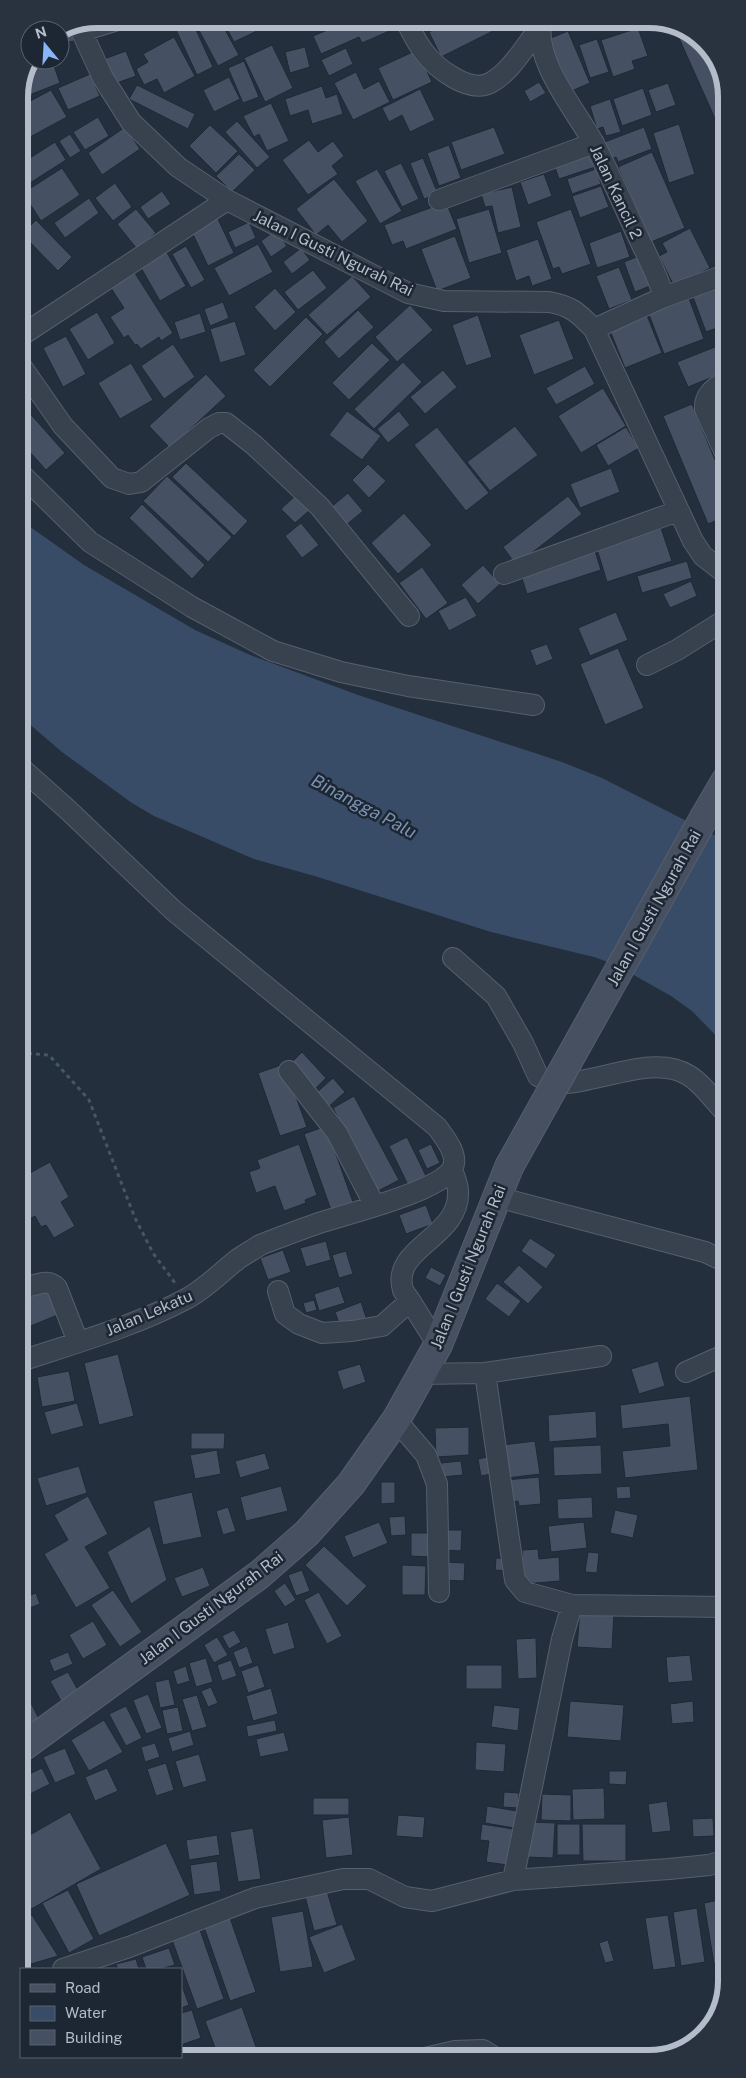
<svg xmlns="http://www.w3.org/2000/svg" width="746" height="2078" font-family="'Public Sans',sans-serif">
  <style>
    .water { fill: #394c67 }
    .building { fill: #455162; stroke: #1f2835 }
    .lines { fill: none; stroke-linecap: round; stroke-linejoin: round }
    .street-casing { stroke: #565f6c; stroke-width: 22 }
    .secondary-casing { stroke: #565f6c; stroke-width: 30 }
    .path { stroke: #44595c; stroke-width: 3; stroke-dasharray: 4 4; stroke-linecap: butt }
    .street { stroke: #38414e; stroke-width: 20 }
    .secondary { stroke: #465061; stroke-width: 28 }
    .secondary-bridge-casing { stroke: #565f6c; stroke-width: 30; stroke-linecap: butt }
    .secondary-bridge { stroke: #465061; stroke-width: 28 }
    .labels { text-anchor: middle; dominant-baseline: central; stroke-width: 5; stroke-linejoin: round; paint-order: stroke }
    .street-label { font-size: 16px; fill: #b4bcc9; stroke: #1d2633 }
    .water-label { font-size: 18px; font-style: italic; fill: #7c92b1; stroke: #1d2633 }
    .rim { fill: none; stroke: #b4bcc9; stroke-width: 6 }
  </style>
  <rect width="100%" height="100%" fill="#242f3e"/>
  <path class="water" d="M19,519L84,565L195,630L250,655L358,695L562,762L602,778L726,841V1046L692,1011L671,996L616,965L594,957L491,932L318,877L254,859L154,816L132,803L62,752L20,716Z"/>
  <path class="building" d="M171,19H191L213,67L197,75Z
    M193,19H219L239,55L218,66Z
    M222,19H256L254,20L259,30L234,42Z
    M354,19H390L394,29L362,43L359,37L321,54L313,36Z
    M415,19H446V20L419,31Z
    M456,19H500L503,26L441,57L429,32Z
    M674,27L701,38L725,76V119L717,123Z
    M638,28L648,56L632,61L635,69L613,77L601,40Z
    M568,31L590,83L569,92L546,40Z
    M72,33L74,41L65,43L63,36Z
    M174,37L195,76L164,93L157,79L144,85L136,69L148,62L143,54Z
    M597,39L609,72L590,78L579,45Z
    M272,45L293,88L265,102L244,58Z
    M305,47L310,67L290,73L285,52Z
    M346,48L353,64L329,76L321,60Z
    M417,50L432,82L393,100L378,68Z
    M126,51L136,76L114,84L104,59Z
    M45,60H52L60,83L19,99V92L31,65Z
    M244,61L259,97L243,103L228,68Z
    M356,72L364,89L379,81L390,102L353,120L334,83Z
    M90,74L100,96L68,110L58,88Z
    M229,77L240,99L214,112L203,90Z
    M539,82L546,93L530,102L524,91Z
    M668,83L676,105L656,112L648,90Z
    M137,85L195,114L188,129L129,99Z
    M322,86L326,98L337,94L343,114L312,124L308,110L290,116L285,99Z
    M643,88L652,115L622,126L613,99Z
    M420,89L435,120L410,132L402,115L389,122L382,108Z
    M51,90L67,117L19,143V107Z
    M610,99L621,132L606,136L603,127L597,129L590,106Z
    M271,103L289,141L267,151L259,134L254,137L243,116Z
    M98,117L109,136L85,150L73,132Z
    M237,121L270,157L257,168L225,132Z
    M679,124L695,174L669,183L653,133Z
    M210,125L238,151L216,173L189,146Z
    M125,127L140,149L102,175L88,153Z
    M494,127L505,154L461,170L451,142Z
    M644,127L652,149L618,162L616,157L608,160L602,143Z
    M70,134L81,151L70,158L59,141Z
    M309,140L318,152L333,141L344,156L332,166L338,174L308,195L282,160Z
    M55,142L66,160L19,190V165Z
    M449,145L461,178L439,186L427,153Z
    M589,149L595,167L559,179L553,161Z
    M652,152L685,228L651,242L618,167Z
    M239,154L255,170L232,192L216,176Z
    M423,158L438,194L424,199L410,163Z
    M401,163L419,199L402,207L384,171Z
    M62,168L80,195L41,221L23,193Z
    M377,169L402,211L380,224L355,181Z
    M596,169L601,184L572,194L567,179Z
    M544,174L552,196L528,205L520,182Z
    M334,179L368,221L342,242L328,225L316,235L296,209Z
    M115,183L132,207L113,221L95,198Z
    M601,186L609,207L580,218L572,196Z
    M512,187L521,227L498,233L492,206L485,207L481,194Z
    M162,191L171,204L148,219L140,207Z
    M89,198L99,213L65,238L54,223Z
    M446,202L457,229L406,249L403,241L392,245L384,225Z
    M136,209L156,233L137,249L117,224Z
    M489,209L502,253L469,263L456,219Z
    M571,209L591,264L562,274L559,267L553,269L536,222Z
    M217,217L234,253L208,266L191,230Z
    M36,220L72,257L58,271L22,234Z
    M249,222L256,238L235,248L228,232Z
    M690,228L710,268L674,286L659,256L667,252L662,243Z
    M276,230L287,246L271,257L261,241Z
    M621,231L630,257L597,268L589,243Z
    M455,236L471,278L437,291L421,249Z
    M538,239L552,279L532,286L529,276L516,281L506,250Z
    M258,244L273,272L229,296L214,268Z
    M186,246L205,280L191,288L172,254Z
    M301,248L310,260L292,274L283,262Z
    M166,251L186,286L160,301L140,266Z
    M644,254L655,284L635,292L624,262Z
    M131,267L173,333L161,341L159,337L141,349L137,344L135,345L128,335L124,338L110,317L124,308L107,282Z
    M619,267L632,300L609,309L596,276Z
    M313,270L327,288L298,310L284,292Z
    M352,276L371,297L327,335L308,315Z
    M275,288L296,312L275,331L254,307Z
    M715,289L725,315V325L706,332L693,297Z
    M687,293L704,339L664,354L647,309Z
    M223,302L229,318L210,326L204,309Z
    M410,305L433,330L397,362L375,337Z
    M358,310L374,327L339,359L324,342Z
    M97,312L115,343L88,360L69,329Z
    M200,313L206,332L180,340L174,322Z
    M646,313L662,353L625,368L609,328Z
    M478,315L492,357L466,366L452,325Z
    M306,317L323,334L270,387L253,370Z
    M559,320L574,359L534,375L519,335Z
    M235,321L246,355L220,363L210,329Z
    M66,336L86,374L63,387L43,348Z
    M372,343L390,360L349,400L332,383Z
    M725,343V372L688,387L677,362Z
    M173,344L195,377L164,399L141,366Z
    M403,362L422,382L374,429L354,409Z
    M131,363L153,400L120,419L98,383Z
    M585,366L595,384L556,405L546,388Z
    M443,370L457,387L425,414L410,397Z
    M206,374L226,396L170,448L149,426Z
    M603,388L626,426L581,453L558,416Z
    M19,401L65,453L46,470L19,440Z
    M692,404L725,484V517L708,524L663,416Z
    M347,411L381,436L362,460L329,435Z
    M399,411L410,425L388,443L377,429Z
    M515,426L538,455L490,491L467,462Z
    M437,427L489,493L466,511L414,445Z
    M626,427L639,448L608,466L596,445Z
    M186,463L248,521L234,536L172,477Z
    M368,464L386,481L369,498L352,480Z
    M611,468L620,492L580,508L570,484Z
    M167,476L232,537L208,562L143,501Z
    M348,493L363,511L345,526L330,508Z
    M296,495L310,510L295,523L281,509Z
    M568,496L582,514L516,565L503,547Z
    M142,504L205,565L192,579L129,518Z
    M404,513L432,545L398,574L371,543Z
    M301,523L319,545L302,558L285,536Z
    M661,528L672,561L607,582L597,549Z
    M725,531V556L716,535Z
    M594,548L601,570L527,594L520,572Z
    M687,561L692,578L642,593L637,576Z
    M483,565L500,584L478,604L461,585Z
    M422,567L448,603L426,619L399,583Z
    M691,581L697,596L670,608L663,594Z
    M466,597L477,616L449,631L438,611Z
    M616,612L628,640L590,656L578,628Z
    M547,644L553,659L536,666L530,650Z
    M618,648L644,708L605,725L580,664Z
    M302,1052L326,1078L314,1090L290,1064Z
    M284,1064L307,1127L280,1136L258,1073Z
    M333,1078L345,1092L326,1109L314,1095Z
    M354,1096L399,1180L378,1191L333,1108Z
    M326,1126L353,1202L331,1210L304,1134Z
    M407,1137L426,1176L408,1185L389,1146Z
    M299,1144L317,1195L305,1200L306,1203L284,1211L275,1186L256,1193L249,1172L260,1168L257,1160Z
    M431,1144L440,1163L427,1169L418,1150Z
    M20,1162L28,1174L50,1162L69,1197L61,1202L75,1226L54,1238L46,1225L41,1227L35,1216L22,1223L20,1220Z
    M426,1205L433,1224L406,1234L399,1215Z
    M530,1238L556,1255L546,1269L521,1251Z
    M326,1241L331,1260L306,1267L300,1248Z
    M283,1250L291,1272L268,1280L260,1258Z
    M346,1251L353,1274L339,1278L332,1255Z
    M519,1265L543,1287L528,1304L503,1282Z
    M431,1267L446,1275L440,1286L425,1278Z
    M497,1283L521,1301L509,1317L485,1299Z
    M48,1286L60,1314L21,1330V1297Z
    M339,1286L345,1303L319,1311L314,1294Z
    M314,1300L317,1310L306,1313L303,1303Z
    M361,1302L367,1320L341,1329L335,1312Z
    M118,1354L134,1416L99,1425L84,1363Z
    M658,1361L665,1386L639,1394L631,1369Z
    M360,1364L366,1382L343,1390L337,1371Z
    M69,1371L75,1401L42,1407L37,1377Z
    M690,1396L698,1470L625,1478L622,1451L670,1446L668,1424L622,1429L620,1405Z
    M77,1403L84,1426L51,1435L44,1412Z
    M596,1411L597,1438L549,1442L548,1415Z
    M469,1427V1455L436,1457L435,1428Z
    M191,1433H225L224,1449H191Z
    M535,1441L540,1474L507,1478L502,1445Z
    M601,1445L602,1474L554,1476L553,1447Z
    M217,1450L221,1474L195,1479L190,1455Z
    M265,1453L270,1469L240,1478L235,1461Z
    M492,1456L496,1473L481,1476L478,1459Z
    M461,1461L463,1475L442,1477L441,1463Z
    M79,1466L87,1493L46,1506L37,1478Z
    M539,1477L541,1504L519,1506L518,1501L507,1503L505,1480Z
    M381,1482H395V1503L381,1504Z
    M281,1486L288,1511L246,1521L240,1497Z
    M630,1486L631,1498L617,1499L616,1487Z
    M192,1492L202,1537L163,1545L153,1501Z
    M88,1496L108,1534L85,1547L110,1588L76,1608L44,1554L68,1540L54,1515Z
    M592,1497L593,1518L558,1519L557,1499Z
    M228,1507L236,1531L223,1535L216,1511Z
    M615,1510L638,1515L633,1538L610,1533Z
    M405,1516L406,1535L391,1536L389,1517Z
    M379,1522L388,1543L353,1558L344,1536Z
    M584,1522L587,1548L551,1552L548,1526Z
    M150,1526L167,1580L131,1604L107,1552Z
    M446,1530H462L461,1551L444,1550Z
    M411,1533H431L430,1557L411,1556Z
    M324,1546L367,1586L347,1606L305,1565Z
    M538,1549L539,1559L559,1557L560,1581L524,1584L522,1550Z
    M588,1552L599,1553L597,1573L585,1572Z
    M496,1558L511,1559L510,1571L495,1570Z
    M445,1562L465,1563L464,1581L444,1580Z
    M402,1565L426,1566L425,1595H402Z
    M203,1567L210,1586L182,1597L174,1578Z
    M302,1570L310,1591L296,1596L288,1575Z
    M285,1583L296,1600L285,1607L274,1591Z
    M113,1590L142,1632L120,1647L91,1605Z
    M319,1592L342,1636L327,1644L304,1600Z
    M36,1593L40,1604L27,1609L23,1598Z
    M580,1610L614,1612L612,1649L577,1647Z
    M93,1621L107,1645L83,1659L69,1635Z
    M288,1622L295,1648L273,1655L265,1629Z
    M234,1630L241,1642L229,1649L222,1636Z
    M217,1637L228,1655L214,1663L204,1645Z
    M536,1638L537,1678L518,1679L516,1639Z
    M247,1646L253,1663L239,1668L233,1652Z
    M68,1652L73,1664L54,1672L49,1660Z
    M690,1655L693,1681L668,1683L666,1657Z
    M206,1658L213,1682L196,1687L189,1663Z
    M231,1660L237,1676L222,1681L217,1665Z
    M258,1665L265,1687L248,1693L241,1671Z
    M466,1665H502V1689H466Z
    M186,1666L190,1681L177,1685L173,1671Z
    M68,1672L79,1692L61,1701L50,1681Z
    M169,1679L175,1705L160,1708L155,1682Z
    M211,1687L218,1703L208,1707L201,1691Z
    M271,1688L278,1714L253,1721L246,1696Z
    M148,1694L162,1728L146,1734L133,1700Z
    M197,1695L207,1727L192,1731L182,1699Z
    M30,1701L39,1719L21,1727V1705Z
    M570,1701L624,1705L621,1741L567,1737Z
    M693,1701L694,1722L672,1724L670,1704Z
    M494,1705L520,1708L518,1731L491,1727Z
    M126,1706L142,1738L126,1746L109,1714Z
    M178,1707L183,1731L167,1734L162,1710Z
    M104,1720L123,1752L89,1771L71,1740Z
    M275,1720L277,1731L248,1737L246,1726Z
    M190,1731L194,1745L172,1752L168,1738Z
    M284,1732L289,1751L260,1757L256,1739Z
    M476,1742L506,1744L504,1772L475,1770Z
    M155,1743L160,1757L145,1762L141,1747Z
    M65,1748L76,1774L55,1783L43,1757Z
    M199,1754L207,1781L183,1788L175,1761Z
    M166,1763L174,1790L156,1796L147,1769Z
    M42,1768L50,1784L28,1795L21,1778Z
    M107,1768L118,1791L95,1801L85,1777Z
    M609,1771H627L626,1785L609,1784Z
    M604,1788L605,1819L573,1820L572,1789Z
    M504,1792L519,1793L518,1808L503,1807Z
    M542,1794L571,1795V1821L541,1820Z
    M313,1798H349V1815H313Z
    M667,1801L671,1831L652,1833L648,1804Z
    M487,1806L517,1811L514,1828L485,1823Z
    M70,1812L101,1869L21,1915V1840Z
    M717,1814H727V1845H716Z
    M398,1815L425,1817L423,1838L396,1836Z
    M349,1817L353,1855L326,1858L322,1820Z
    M713,1818L714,1836L693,1837L692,1819Z
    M527,1822L555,1823L553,1858L526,1857Z
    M482,1824L513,1829L507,1865L486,1862L489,1841L480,1840Z
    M557,1824H580V1855H557Z
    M582,1824H626V1861H583Z
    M253,1828L261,1879L238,1882L230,1832Z
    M217,1835L220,1855L189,1860L186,1840Z
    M166,1843L190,1895L99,1936L76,1884Z
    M217,1861L221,1891L194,1895L190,1865Z
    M68,1890L94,1939L69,1953L42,1903Z
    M327,1891L337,1925L314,1931L305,1896Z
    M724,1899L727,1919V1962L714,1964L704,1903Z
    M697,1908L705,1962L681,1966L673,1912Z
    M303,1911L313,1967L280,1972L271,1917Z
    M32,1915L58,1956L21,1967V1920Z
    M668,1915L676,1967L653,1970L645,1918Z
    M230,1918L256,1992L230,2001L204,1927Z
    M342,1924L356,1960L324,1973L309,1937Z
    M199,1927L224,1999L197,2009L171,1937Z
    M608,1940L614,1961L605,1963L599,1943Z
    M169,1948L175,1965L160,1969H146L142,1957Z
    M136,1959L139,1969H118L116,1964Z
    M181,1983L189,2005L181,2008Z
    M242,2007L260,2058H219L205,2021Z
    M192,2010L201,2038L181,2045V2013Z"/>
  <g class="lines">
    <g class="street-casing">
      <path id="street" d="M405,19C411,30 416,42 424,52C436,68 469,94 490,83C510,73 525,46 539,29
        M542,19C532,60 574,107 593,142C608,170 621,199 634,228C644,250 657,273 664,297L594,329
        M79,26L103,78L131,122L178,167L227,200L408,293L444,301L549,302C572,306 578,313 594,329L693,541L703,556L725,573
        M82,31L121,19
        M439,200L594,143
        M664,297L725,275
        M19,337L227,200
        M19,363L63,426L112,478L129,484L141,482L209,428L219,423H226L254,445L320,507L409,616
        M725,382C714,387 704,396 705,409L725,453
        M19,472L90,542L192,607L273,651L341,672L408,686L534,705
        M504,574L678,511
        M647,665L677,650L725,620
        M20,767L67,809L174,911L437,1127C444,1137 460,1155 452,1169C439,1191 348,1214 322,1222C301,1229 281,1237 260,1245C253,1250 245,1254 238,1259C220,1273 205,1289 186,1299C135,1326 75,1343 21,1361
        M453,958L496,996L523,1043L538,1076C543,1079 550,1083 556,1083C596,1085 652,1053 688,1075C701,1082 715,1102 726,1113
        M289,1071L337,1133L375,1206
        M497,1197L705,1252L726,1262
        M21,1286C34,1289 46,1276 57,1288L78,1342
        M278,1291L285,1314L299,1324L322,1333L352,1331L382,1326L410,1301
        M438,1345C429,1331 420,1317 411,1302C409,1299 405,1294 403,1290C390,1247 461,1238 458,1191C458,1184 454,1176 452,1169
        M686,1372L726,1354
        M485,1373L601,1356
        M420,1374L485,1373L515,1580L525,1592L572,1605
        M396,1420L426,1455L437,1484L439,1592
        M513,1880L562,1639L572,1605L727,1607
        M63,1969L129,1947L255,1898L343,1879H369L405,1897L432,1901L513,1880L669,1869L709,1865L727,1860
        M425,2058L455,2051L483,2050L494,2057"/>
    </g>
    <g class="secondary-casing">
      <path id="secondary" d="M705,816L726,780
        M21,1748L259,1575L307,1533L351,1484L396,1420L438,1345L509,1167"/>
    </g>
    <path class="path" d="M20,1053L49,1055L89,1100L135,1218L153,1253L175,1283"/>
    <use href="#street" class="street"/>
    <use href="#secondary" class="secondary"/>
    <g class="secondary-bridge-casing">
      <path id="secondary-bridge" d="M509,1167L705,816"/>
    </g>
    <use href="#secondary-bridge" class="secondary-bridge"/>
  </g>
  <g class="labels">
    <g class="street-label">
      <text transform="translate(616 192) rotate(65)">Jalan Kancil 2</text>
      <text transform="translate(333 253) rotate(26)">Jalan I Gusti Ngurah Rai</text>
      <text transform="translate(654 908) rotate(-61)">Jalan I Gusti Ngurah Rai</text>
      <text transform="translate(468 1267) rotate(-68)">Jalan I Gusti Ngurah Rai</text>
      <text transform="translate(149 1313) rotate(-23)">Jalan Lekatu</text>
      <text transform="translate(211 1608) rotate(-37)">Jalan I Gusti Ngurah Rai</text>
    </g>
    <g class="water-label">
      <text transform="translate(364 806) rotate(28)">Binangga Palu</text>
    </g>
  </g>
  <path d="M0 0H746V2078H0ZM97 28H649A69 69 0 0 1 718 97V1981A69 69 0 0 1 649 2050H97A69 69 0 0 1 28 1981V97A69 69 0 0 1 97 28Z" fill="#29323f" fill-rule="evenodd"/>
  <path class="rim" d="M97 28H649A69 69 0 0 1 718 97V1981A69 69 0 0 1 649 2050H97A69 69 0 0 1 28 1981V97A69 69 0 0 1 97 28Z"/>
  <rect x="20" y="1968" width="162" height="90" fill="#1d2633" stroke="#59626f"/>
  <rect x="30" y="1984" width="25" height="8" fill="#465061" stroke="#59626f"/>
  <text x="65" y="1993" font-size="15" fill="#b4bcc9">Road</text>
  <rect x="30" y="2006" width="25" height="15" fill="#394c67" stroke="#59626f"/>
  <text x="65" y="2018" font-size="15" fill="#b4bcc9">Water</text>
  <rect x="30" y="2030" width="25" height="15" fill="#455162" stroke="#59626f"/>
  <text x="65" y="2043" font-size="15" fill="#b4bcc9">Building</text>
  <g transform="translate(45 45) rotate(342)"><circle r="24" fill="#1d2633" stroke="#59626f"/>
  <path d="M0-4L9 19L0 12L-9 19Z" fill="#8ab4f8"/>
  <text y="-8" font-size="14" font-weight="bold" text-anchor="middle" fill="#b4bcc9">N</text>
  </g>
</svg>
